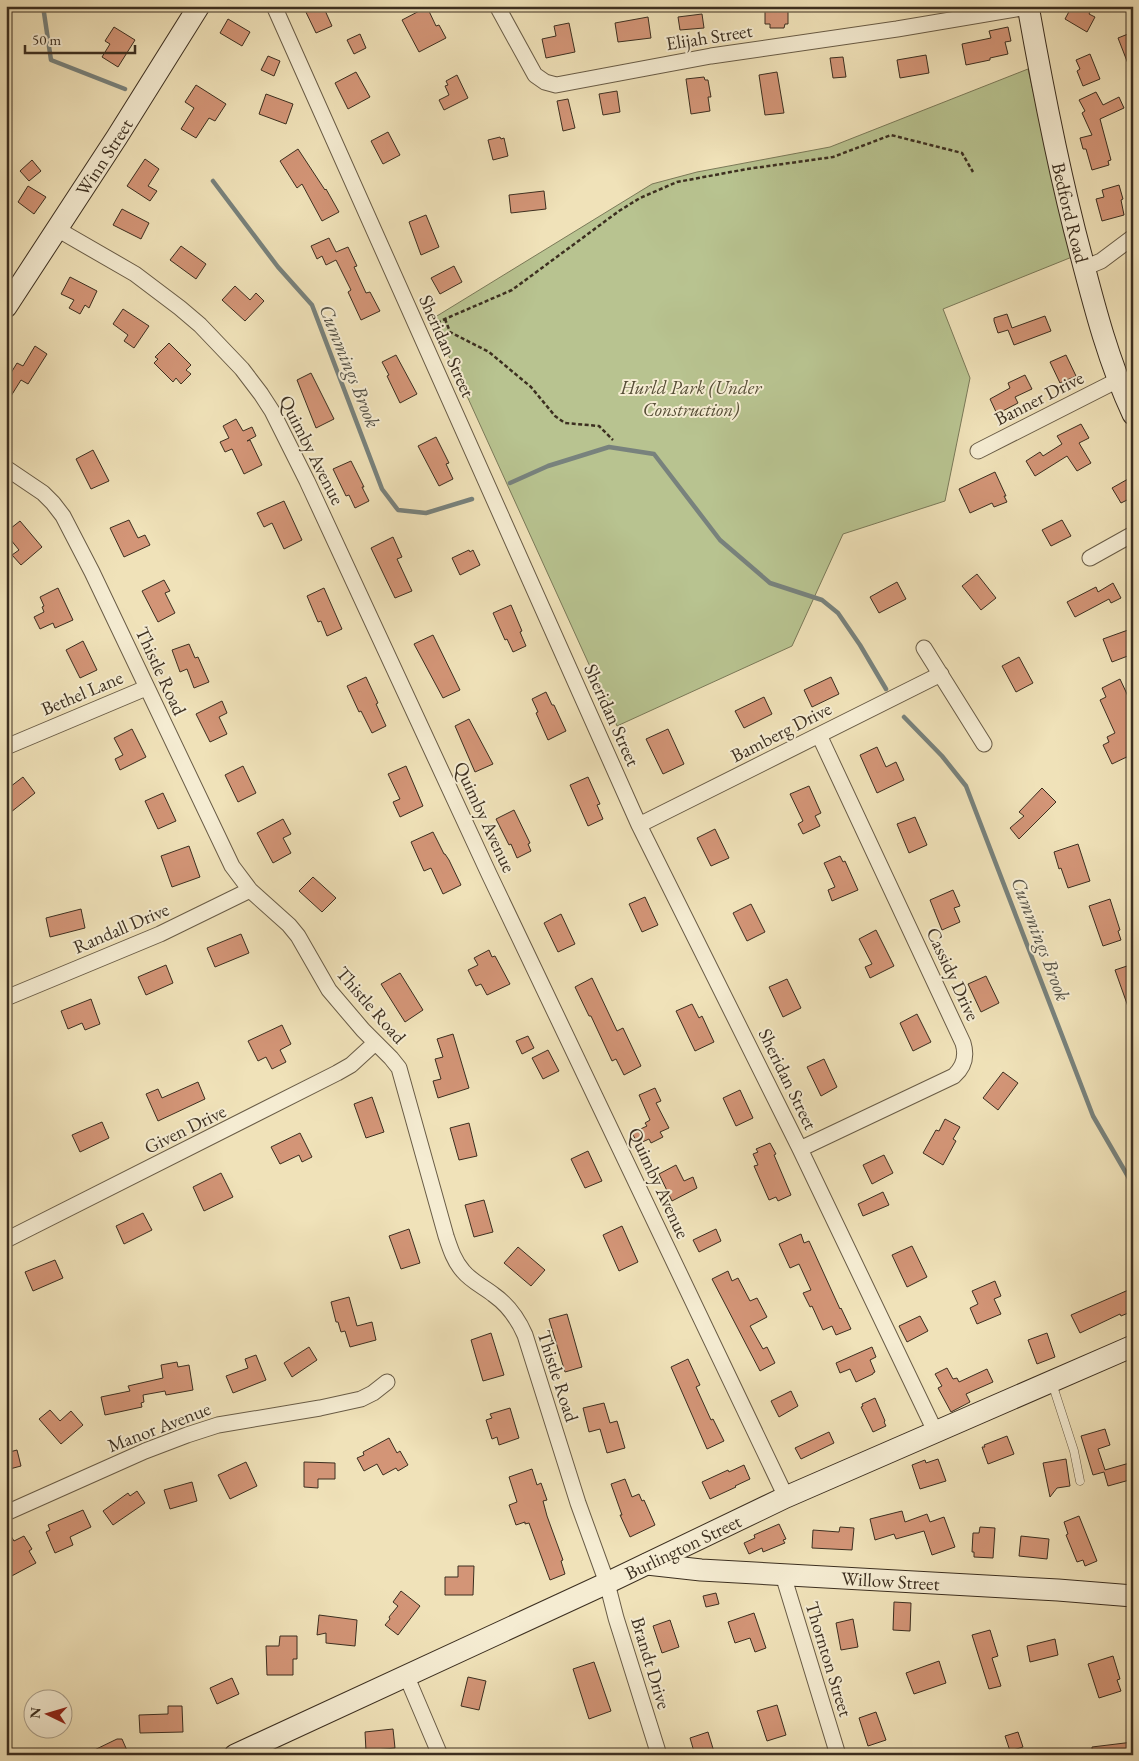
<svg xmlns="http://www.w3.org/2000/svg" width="1139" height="1761" font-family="'EB Garamond',serif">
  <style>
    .green { fill: #b8c390; stroke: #7a7958 }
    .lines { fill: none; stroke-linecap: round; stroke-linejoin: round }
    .stream { stroke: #78827d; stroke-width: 4.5 }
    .building { fill: #d39577; stroke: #3c2f20 }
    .lane-casing { stroke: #695c46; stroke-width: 9 }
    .street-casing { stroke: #695c46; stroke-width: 17 }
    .secondary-casing { stroke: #3c2f20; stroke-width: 23 }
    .path { stroke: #3c2f20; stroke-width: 2.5; stroke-dasharray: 4 2.5; stroke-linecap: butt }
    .lane { stroke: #f5ecd2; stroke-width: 8 }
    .street { stroke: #f5ecd2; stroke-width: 15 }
    .secondary { stroke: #f5ecd2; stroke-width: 21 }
    .labels { text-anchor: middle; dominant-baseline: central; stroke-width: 4; stroke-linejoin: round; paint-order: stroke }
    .street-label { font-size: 19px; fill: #3c2f20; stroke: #f5ecd2 }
    .park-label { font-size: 19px; font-style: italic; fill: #554d36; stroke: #f5ecd2 }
    .water-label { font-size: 20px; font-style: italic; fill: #555247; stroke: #f5ecd2 }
  </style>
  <rect width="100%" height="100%" fill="#f0e2b9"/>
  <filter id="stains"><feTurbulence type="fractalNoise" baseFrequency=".004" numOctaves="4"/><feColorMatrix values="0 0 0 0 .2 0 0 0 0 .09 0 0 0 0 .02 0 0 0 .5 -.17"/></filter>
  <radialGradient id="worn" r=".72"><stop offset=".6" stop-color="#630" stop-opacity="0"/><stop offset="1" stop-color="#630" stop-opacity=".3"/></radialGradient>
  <path class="green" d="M1028,69L1072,257L943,309L970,378L945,501L843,534L792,646L617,726L432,319L652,184L697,172L830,147Z"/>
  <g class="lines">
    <path class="stream" d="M43,6L51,60L125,89
      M213,181L278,267L312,305L382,489L398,510L426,513L472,499
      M510,483L548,466L609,447L654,454L720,540L770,583L822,600L838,613L860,645L886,689
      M904,717L942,756L966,786L1093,1116L1133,1185"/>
  </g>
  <path class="building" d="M303,6H323L332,26L316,33Z
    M765,6H788V24H785L784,28H770V24H765Z
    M1072,6H1093L1089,14L1095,17L1087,32L1065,19Z
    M427,7L436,26L439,25L446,38L419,52L402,20Z
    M702,14L704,28L680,30L678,17Z
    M648,17L651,38L618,42L615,23Z
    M228,19L250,32L242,46L220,33Z
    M569,23L575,52L546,58L542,39L556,36L554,26Z
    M114,27L135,40L118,67L102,57L110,44L105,41Z
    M1008,27L1011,41L1005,42L1008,54L990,58V60L966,65L962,44L991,38L989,31Z
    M1133,32V74H1132L1118,38Z
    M360,34L366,48L354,54L347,40Z
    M1090,54L1100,79L1083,86L1077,71L1080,69L1076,60Z
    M926,55L929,73L900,78L897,60Z
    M268,56L280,61L274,76L261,70Z
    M843,57L846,77L833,78L830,58Z
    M356,72L370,97L348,109L335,83Z
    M777,72L784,113L765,115L759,75Z
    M457,75L468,98L444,110L439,100L449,95L445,86L448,85L446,81Z
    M704,77L705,80H708L711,97H708L710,111L691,114L686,79Z
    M196,85L226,104L215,121L209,118L196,138L181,129L194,108L185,102Z
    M617,91L620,112L603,115L599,94Z
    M1096,92L1103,105L1119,97L1124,108L1100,119L1111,160L1108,161L1109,165L1092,170L1086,149H1083L1080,138L1092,135L1082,113L1085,111L1079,100Z
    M266,94L293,104L286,124L259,114Z
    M568,99L575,128L563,131L557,101Z
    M388,132L400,155L383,164L371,141Z
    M500,137L501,139L504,138L508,156L493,160L488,140Z
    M298,149L325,190L326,189L339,212L322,221L302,184L297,188L280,161Z
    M145,159L159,169L148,186L157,191L150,201L127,186Z
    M32,160L41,171L29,181L20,171Z
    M1119,185L1123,199L1121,200L1124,215L1102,221L1096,199L1104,197L1102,190Z
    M28,186L46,197L34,214L18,202Z
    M544,191L546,209L511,213L509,195Z
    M122,209L149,223L141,239L113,225Z
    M426,215L439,247L421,255L409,222Z
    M329,238L336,252L348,247L357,266L354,267L366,293L370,292L380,311L361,320L348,292L351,290L336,260L326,265L322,256L317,259L311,246Z
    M181,246L206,264L196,279L170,260Z
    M454,266L462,282L440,294L431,278Z
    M70,277L97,291L89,308L85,305L80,314L69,308L74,300L61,294Z
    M235,286L250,300L256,293L264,301L245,321L222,300Z
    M123,309L149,326L134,348L124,341L128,335L113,324Z
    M1007,314L1012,328L1045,316L1051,331L1014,345L1008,330L998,333L994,321V318Z
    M169,343L191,365L186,370L191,374L181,384L176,378L173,382L154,363L158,359L155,357Z
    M35,346L47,354L28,384L21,380L6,404V381L17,363L23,366Z
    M396,355L417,394L400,403L387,376L389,375L382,362Z
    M1066,355L1076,376L1060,383L1050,362Z
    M311,373L334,419L316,428L297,380Z
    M1025,375L1032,389L1015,397L1018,403L997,414L990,399L1010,388L1008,383Z
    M236,419L243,431L252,427L256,436L247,441L250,440L262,465L244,474L232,449L225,452L220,442L229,438L223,426Z
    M1081,424L1089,438L1079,443L1091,463L1077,471L1067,456L1035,476L1026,461L1040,452L1043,456L1062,444L1057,436Z
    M436,437L449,463L446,464L453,479L439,486L418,446Z
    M93,450L109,481L91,489L76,459Z
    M351,461L364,487H362L369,501L355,508L349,495L346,496L333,469Z
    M995,472L1006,496H1004L1007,502L994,507L992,503L970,513L959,489Z
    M1128,479L1133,488V497L1121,503L1112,488Z
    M284,501L302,540L284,549L272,523L264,527L257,513Z
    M129,520L138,538L145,535L150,545L124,557L110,528Z
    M1062,520L1071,536L1051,546L1042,530Z
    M20,521L42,547L21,565L12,555L19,550L6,534V532Z
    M393,537L402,557L397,559L412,591L395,598L371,548Z
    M469,550L470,552L473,550L480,565L460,575L452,558Z
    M977,574L996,598L981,610L962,586Z
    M164,580L170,591L165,593L175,613L158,622L142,591Z
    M897,582L906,599L879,613L870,597Z
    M1113,583L1121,598L1111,603L1109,599L1075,617L1067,602L1096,587L1098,592Z
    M58,588L73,620L55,628L53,623L40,629L34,617L44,612L42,607L44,606L40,597Z
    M324,588L342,629L327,636L321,621L318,622L307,596Z
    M511,605L522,631L520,632L526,646L513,652L507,639L505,640L493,613Z
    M1128,630L1133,642V654L1112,662L1103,639Z
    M433,635L460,690L443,698L414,644Z
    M83,641L97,670L80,678L66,650Z
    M189,644L195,658L198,657L209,682L194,688L187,669L180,672L172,650Z
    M1019,657L1033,683L1016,692L1002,666Z
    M366,677L378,703L376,704L386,726L372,733L361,711L359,712L347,686Z
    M831,677L839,694L812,707L804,690Z
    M1120,679L1133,707V754L1112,764L1103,745L1109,742L1107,737L1115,733L1100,700L1106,697L1102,688Z
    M546,692L552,705H554L566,731L548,740L536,713L538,712L532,699Z
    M764,697L772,714L744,728L735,711Z
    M222,701L227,713L219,717L227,734L210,742L196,714Z
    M469,719L493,764L475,772L455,726Z
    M132,729L146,757L120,770L115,759L123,755L114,738Z
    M668,729L684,764L663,774L646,739Z
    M877,747L886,767L896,762L904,780L877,793L860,755Z
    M243,766L256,793L238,802L225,775Z
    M406,766L423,806L400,817L393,802L400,799L388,774Z
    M23,777L35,793L6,816V790Z
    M588,777L600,804L597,805L603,819L588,826L570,785Z
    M809,786L821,813L815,816L820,826L803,834L798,824L803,821L790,794Z
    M1042,788L1056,802L1019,839L1010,828L1024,816L1019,812Z
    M163,793L176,821L158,829L145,801Z
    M514,810L530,843L528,844L531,851L517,858L511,844L509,845L496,819Z
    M915,817L927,845L909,853L897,824Z
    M283,819L291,834L283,838L291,853L273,863L257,833Z
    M715,829L729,858L711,866L697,838Z
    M433,832L444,854H445L449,860L461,885L443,894L431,868L424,871L411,842Z
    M1078,844L1090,881L1068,888L1061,868L1059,869L1054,852Z
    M189,846L200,877L172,887L161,856Z
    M840,856L843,862L845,861L858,890L832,901L828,890L835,887L824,863Z
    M313,877L336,898L322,912L299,891Z
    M953,890L960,906L954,908L960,922L942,930L930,900Z
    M645,897L658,925L642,932L629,904Z
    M1110,899L1120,930L1118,931L1121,940L1103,946L1089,906Z
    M751,904L765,932L747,941L733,913Z
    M81,909L85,928L50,937L46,918Z
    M561,914L575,944L558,952L544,923Z
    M876,930L894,966L870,978L865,967L872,964L859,939Z
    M241,934L249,953L215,967L207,948Z
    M489,950L492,957L495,956L510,984L487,995L481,984L476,986L468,970L478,965L474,958Z
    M1133,964V1015H1131L1115,970Z
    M166,965L173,983L146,995L138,977Z
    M400,973L423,1010L405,1022L381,984Z
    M986,976L999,1003L981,1012L968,984Z
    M592,978L617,1031L623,1028L641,1066L624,1075L616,1059L612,1061L591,1016H589L575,987Z
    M787,979L801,1008L783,1017L769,987Z
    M91,999L100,1024L85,1030L82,1023L68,1029L61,1011Z
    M692,1004L699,1018L702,1016L714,1042L695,1051L676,1011Z
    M917,1014L931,1042L913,1051L900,1023Z
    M282,1025L291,1044L280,1050L286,1062L272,1069L266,1057L258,1061L248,1041Z
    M453,1034L469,1088L438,1098L433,1081L441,1079L435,1059L443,1057L437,1039Z
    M528,1036L534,1048L522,1054L516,1041Z
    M548,1050L559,1071L543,1079L532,1058Z
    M824,1059L837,1087L821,1096L807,1067Z
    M1003,1072L1018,1083L998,1110L983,1098Z
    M198,1082L205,1099L158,1121L146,1094L158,1089L162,1098Z
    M655,1088L661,1101L656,1103L669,1128L660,1132L663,1137L651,1143L649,1139L638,1144L632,1133L647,1126L645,1123L650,1120L639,1095Z
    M740,1090L753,1118L736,1126L723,1098Z
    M372,1097L384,1132L366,1138L354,1104Z
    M945,1119L960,1127L953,1139L956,1141L943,1165L923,1153L936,1130L939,1131Z
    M102,1122L109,1138L80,1152L72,1135Z
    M469,1123L477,1156L459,1160L450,1128Z
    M300,1133L312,1157L302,1162L299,1155L280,1164L271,1147Z
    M770,1143L776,1154L774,1155L791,1195L778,1201L776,1197L769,1200L754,1166L758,1165L753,1154L758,1152L756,1149Z
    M588,1151L602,1181L585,1188L571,1159Z
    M884,1155L893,1173L872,1184L863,1165Z
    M676,1165L684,1181L693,1177L697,1188L672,1201L659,1174Z
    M221,1173L233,1197L204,1211L193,1187Z
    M883,1192L889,1205L863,1216L858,1204Z
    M484,1200L493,1232L474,1237L465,1205Z
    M143,1213L152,1230L124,1244L116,1226Z
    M622,1226L638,1262L619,1271L603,1235Z
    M409,1229L420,1263L401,1269L389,1236Z
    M716,1229L721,1241L699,1252L693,1240Z
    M801,1234L804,1243L809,1241L840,1309L841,1308L851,1329L836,1335L832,1326L823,1330L812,1306L810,1307L803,1293L811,1290L799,1264L790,1268L779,1244Z
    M912,1246L927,1277L907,1287L892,1255Z
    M518,1247L545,1270L531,1286L504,1263Z
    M55,1260L63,1278L33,1291L25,1272Z
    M728,1271L732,1281L738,1278L750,1301L757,1298L767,1317L750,1326L763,1349L767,1347L775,1363L760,1371L712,1279Z
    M995,1281L1001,1296L994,1299L1001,1314L977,1324L970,1308L978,1304L972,1291Z
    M1133,1288V1311L1121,1316L1120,1314L1080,1333L1071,1315Z
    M349,1297L357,1326L372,1322L376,1340L350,1347L345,1331L341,1332L338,1322H336L331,1302Z
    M567,1314L582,1367L565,1372L549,1319Z
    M920,1316L928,1331L907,1342L899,1326Z
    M491,1333L504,1375L483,1381L471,1340Z
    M1047,1333L1055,1357L1037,1364L1028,1340Z
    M309,1347L317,1360L292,1377L284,1363Z
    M872,1347L876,1357L870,1360L875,1372L873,1373V1374L856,1382L850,1369L840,1373L836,1363Z
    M256,1355L266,1380L233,1393L226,1376L248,1368L245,1359Z
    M688,1359L700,1385L696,1387L711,1420L713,1419L724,1441L707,1449L671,1367Z
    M177,1362L178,1367L189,1365L193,1390L166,1395L165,1391L143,1395L144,1402L141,1403L142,1407L105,1415L101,1397L130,1391L128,1386L163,1378L161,1365Z
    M947,1368L953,1379L957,1378L959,1382L987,1369L993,1382L966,1394L970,1402L951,1412L938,1388L942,1386L935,1374Z
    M791,1391L798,1406L779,1417L771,1401Z
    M875,1398L885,1421L884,1422L886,1426L873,1432L861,1407L863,1406L862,1404Z
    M604,1403L610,1423L617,1421L625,1448L607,1453L600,1429L589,1432L583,1408Z
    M510,1408L519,1438L499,1445L497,1437L492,1439L486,1420L492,1418L490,1414Z
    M50,1410L60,1421L71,1411L83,1425L61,1444L39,1419Z
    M1105,1429L1110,1445L1098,1449L1105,1470L1133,1462V1479L1108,1486L1104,1472L1093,1475L1081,1436Z
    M829,1432L834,1443L801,1459L795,1448Z
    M1007,1436L1014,1454L988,1464L982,1447H985L984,1445Z
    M389,1438L397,1453L400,1451L408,1465L398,1471L396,1468L383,1475L377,1464L364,1471L357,1458L364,1455L363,1452Z
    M17,1450L21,1466L6,1470V1453Z
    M938,1459L946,1481L920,1489L912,1465L925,1460L926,1463Z
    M1066,1459L1070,1486L1057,1488L1050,1497L1043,1463Z
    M246,1462L257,1486L230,1499L218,1475Z
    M304,1462L335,1463V1479H318V1488L304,1487Z
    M744,1465L750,1479L735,1486L736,1487L710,1499L702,1482L728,1470L729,1472Z
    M532,1469L537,1485L541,1483L547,1500L543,1501L547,1516L563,1560L561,1561L565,1574L550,1580L529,1523L525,1524V1522L516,1525L509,1505L517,1502L509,1477Z
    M625,1479L632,1497L639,1494L642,1501L644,1500L655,1525L630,1537L620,1515H622L611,1484Z
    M192,1482L197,1501L170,1509L164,1490Z
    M137,1491L145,1503L113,1525L103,1511L128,1493L130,1496Z
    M83,1510L91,1527L70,1537L73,1545L55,1553L46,1532L50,1530L48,1525Z
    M902,1511L905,1522L927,1514L930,1522L944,1517L955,1547L932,1555L924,1531L896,1539L894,1534L875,1540L870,1519Z
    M1079,1516L1097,1561L1085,1566L1083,1560L1077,1562L1066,1535L1068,1534L1064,1522Z
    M779,1524L786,1539L783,1540L785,1543L763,1552L762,1548L749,1554L744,1543L755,1538L754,1535Z
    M840,1527L854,1528L852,1550L812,1548L813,1530L839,1532Z
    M980,1527L995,1528L993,1558L974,1557V1552H972L973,1533H979Z
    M6,1528L14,1541L24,1536L32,1549L29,1551L36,1563L6,1579Z
    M1021,1536L1049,1539L1047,1559L1019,1556Z
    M458,1566H474L473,1595H445V1577H458Z
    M401,1591L420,1606L398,1635L385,1625L390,1619L389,1617L398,1606L393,1602Z
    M716,1593L719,1604L706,1607L703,1596Z
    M894,1602L911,1603L910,1631L893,1630Z
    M754,1613L766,1648L755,1652L750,1638L735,1643L728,1622Z
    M319,1615L357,1620L355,1646L326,1643V1633L317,1635Z
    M853,1619L858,1647L841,1650L836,1623Z
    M670,1620L679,1647L662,1653L653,1626Z
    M990,1630L998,1656L992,1658L1001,1686L989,1689L972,1635Z
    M280,1636H297V1659H293V1675H267L266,1646H279Z
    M1055,1639L1058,1655L1030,1662L1027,1646Z
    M1113,1656L1120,1679L1117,1680L1121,1691L1099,1698L1088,1664Z
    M939,1661L946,1683L914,1694L906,1673Z
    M594,1662L611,1711L589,1719L573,1669Z
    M468,1677L486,1681L479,1710L461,1706Z
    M232,1678L239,1694L217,1704L210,1688Z
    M777,1705L786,1735L767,1741L757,1711Z
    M168,1706H182L183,1732L140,1733L139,1715L168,1714Z
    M876,1712L886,1740L868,1746L859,1718Z
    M393,1729L395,1748L366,1751L365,1732Z
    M708,1732L715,1755H695L690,1738Z
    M1018,1732L1023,1747L1010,1751L1005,1736Z
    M117,1739H122L129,1755H84Z
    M1133,1742V1755H1092V1747Z"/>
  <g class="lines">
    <g class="lane-casing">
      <path id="lane" d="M1052,1383L1074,1451L1080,1481"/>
    </g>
    <g class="street-casing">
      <path id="street" d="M274,6L639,825L800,1149L935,1431
        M497,6L535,75L545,82L556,85L711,56L897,29L1028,7
        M57,229L135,274L180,308L200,325L242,369L261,394L272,411L307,481L489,874L786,1497
        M1084,268L1101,261L1133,237
        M978,451L1118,380
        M6,468L43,493L53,503L63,516L92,572L232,866L250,890L289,925L298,936L329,990L363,1030L391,1058L399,1068L446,1236C450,1248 454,1261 463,1271C471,1281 484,1287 494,1295C508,1305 518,1319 525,1335L578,1503L607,1583L616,1618L659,1755
        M1090,558L1133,534
        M924,648L984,744
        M6,747L146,688
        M639,825L941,674
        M6,998L160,934L250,890
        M800,1149L954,1076C964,1067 967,1056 963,1043L819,735
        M6,1240L337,1073L351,1065L375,1043
        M6,1513L145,1451L187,1435L218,1425L320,1408L361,1399L373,1393L387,1382
        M783,1575L838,1755
        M406,1675L440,1755"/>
    </g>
    <g class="secondary-casing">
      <g id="secondary">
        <path id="s1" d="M1028,6C1043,90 1059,173 1081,255C1095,309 1109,363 1133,414"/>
        <path id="s2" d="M6,307L117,137L199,6"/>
        <path id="s3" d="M647,1564L701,1570L1058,1590L1133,1596"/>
        <path id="s4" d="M235,1755L607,1583L786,1497L1133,1346"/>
      </g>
    </g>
    <path class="path" d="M445,319L450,332L489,352L531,387L555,416L565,423L599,426L613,440
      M431,325L512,290L619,211L640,198L677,182L747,169L833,157L891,135L962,153L973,172"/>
    <use href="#lane" class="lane"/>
    <use href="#street" class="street"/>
    <use href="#secondary" class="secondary"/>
  </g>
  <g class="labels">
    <g class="street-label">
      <text transform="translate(709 37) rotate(-9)">Elijah Street</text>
      <text stroke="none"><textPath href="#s2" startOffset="179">Winn Street</textPath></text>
      <text stroke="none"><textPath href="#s1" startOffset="211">Bedford Road</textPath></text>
      <text transform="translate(447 346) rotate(66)">Sheridan Street</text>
      <text transform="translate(1039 398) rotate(-27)">Banner Drive</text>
      <text transform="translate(312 450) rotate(63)">Quimby Avenue</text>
      <text transform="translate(161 671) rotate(65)">Thistle Road</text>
      <text transform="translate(82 693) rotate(-23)">Bethel Lane</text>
      <text transform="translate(612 715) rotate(66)">Sheridan Street</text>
      <text transform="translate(781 732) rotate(-27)">Bamberg Drive</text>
      <text transform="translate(485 817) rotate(65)">Quimby Avenue</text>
      <text transform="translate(121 928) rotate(-23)">Randall Drive</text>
      <text transform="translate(953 974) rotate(65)">Cassidy Drive</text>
      <text transform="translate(371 1005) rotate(49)">Thistle Road</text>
      <text transform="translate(788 1079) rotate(64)">Sheridan Street</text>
      <text transform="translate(185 1129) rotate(-26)">Given Drive</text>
      <text transform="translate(659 1183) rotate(65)">Quimby Avenue</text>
      <text transform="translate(558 1376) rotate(72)">Thistle Road</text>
      <text transform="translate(159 1427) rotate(-21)">Manor Avenue</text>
      <text stroke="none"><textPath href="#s4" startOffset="494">Burlington Street</textPath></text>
      <text stroke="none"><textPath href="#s3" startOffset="244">Willow Street</textPath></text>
      <text transform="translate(829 1659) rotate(73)">Thornton Street</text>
      <text transform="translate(651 1663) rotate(73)">Brandt Drive</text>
    </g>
    <g class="park-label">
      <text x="691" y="387">Hurld Park (Under<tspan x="691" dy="22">Construction)</tspan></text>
    </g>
    <g class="water-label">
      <text transform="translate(350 366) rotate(68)">Cummings Brook</text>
      <text transform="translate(1041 939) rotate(69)">Cummings Brook</text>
    </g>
  </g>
  <rect width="1139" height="1761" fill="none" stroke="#f0e2b9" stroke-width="25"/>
  <rect x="8" y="8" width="1124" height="1746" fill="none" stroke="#3c2f20" stroke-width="2.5"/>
  <rect x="12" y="12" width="1114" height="1736" fill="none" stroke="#3c2f20"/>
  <g transform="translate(48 1714) rotate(275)"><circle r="24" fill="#f5ecd2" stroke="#aba08b"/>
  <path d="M0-4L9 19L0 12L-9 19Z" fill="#8f2418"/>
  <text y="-8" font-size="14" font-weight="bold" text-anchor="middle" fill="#3c2f20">N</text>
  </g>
  <path d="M25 45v8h110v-8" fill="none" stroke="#3c2f20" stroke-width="2.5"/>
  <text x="32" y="45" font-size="15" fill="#3c2f20" stroke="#f5ecd2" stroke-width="4" paint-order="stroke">50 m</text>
  <rect width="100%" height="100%" filter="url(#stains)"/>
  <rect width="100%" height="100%" fill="url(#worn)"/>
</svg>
